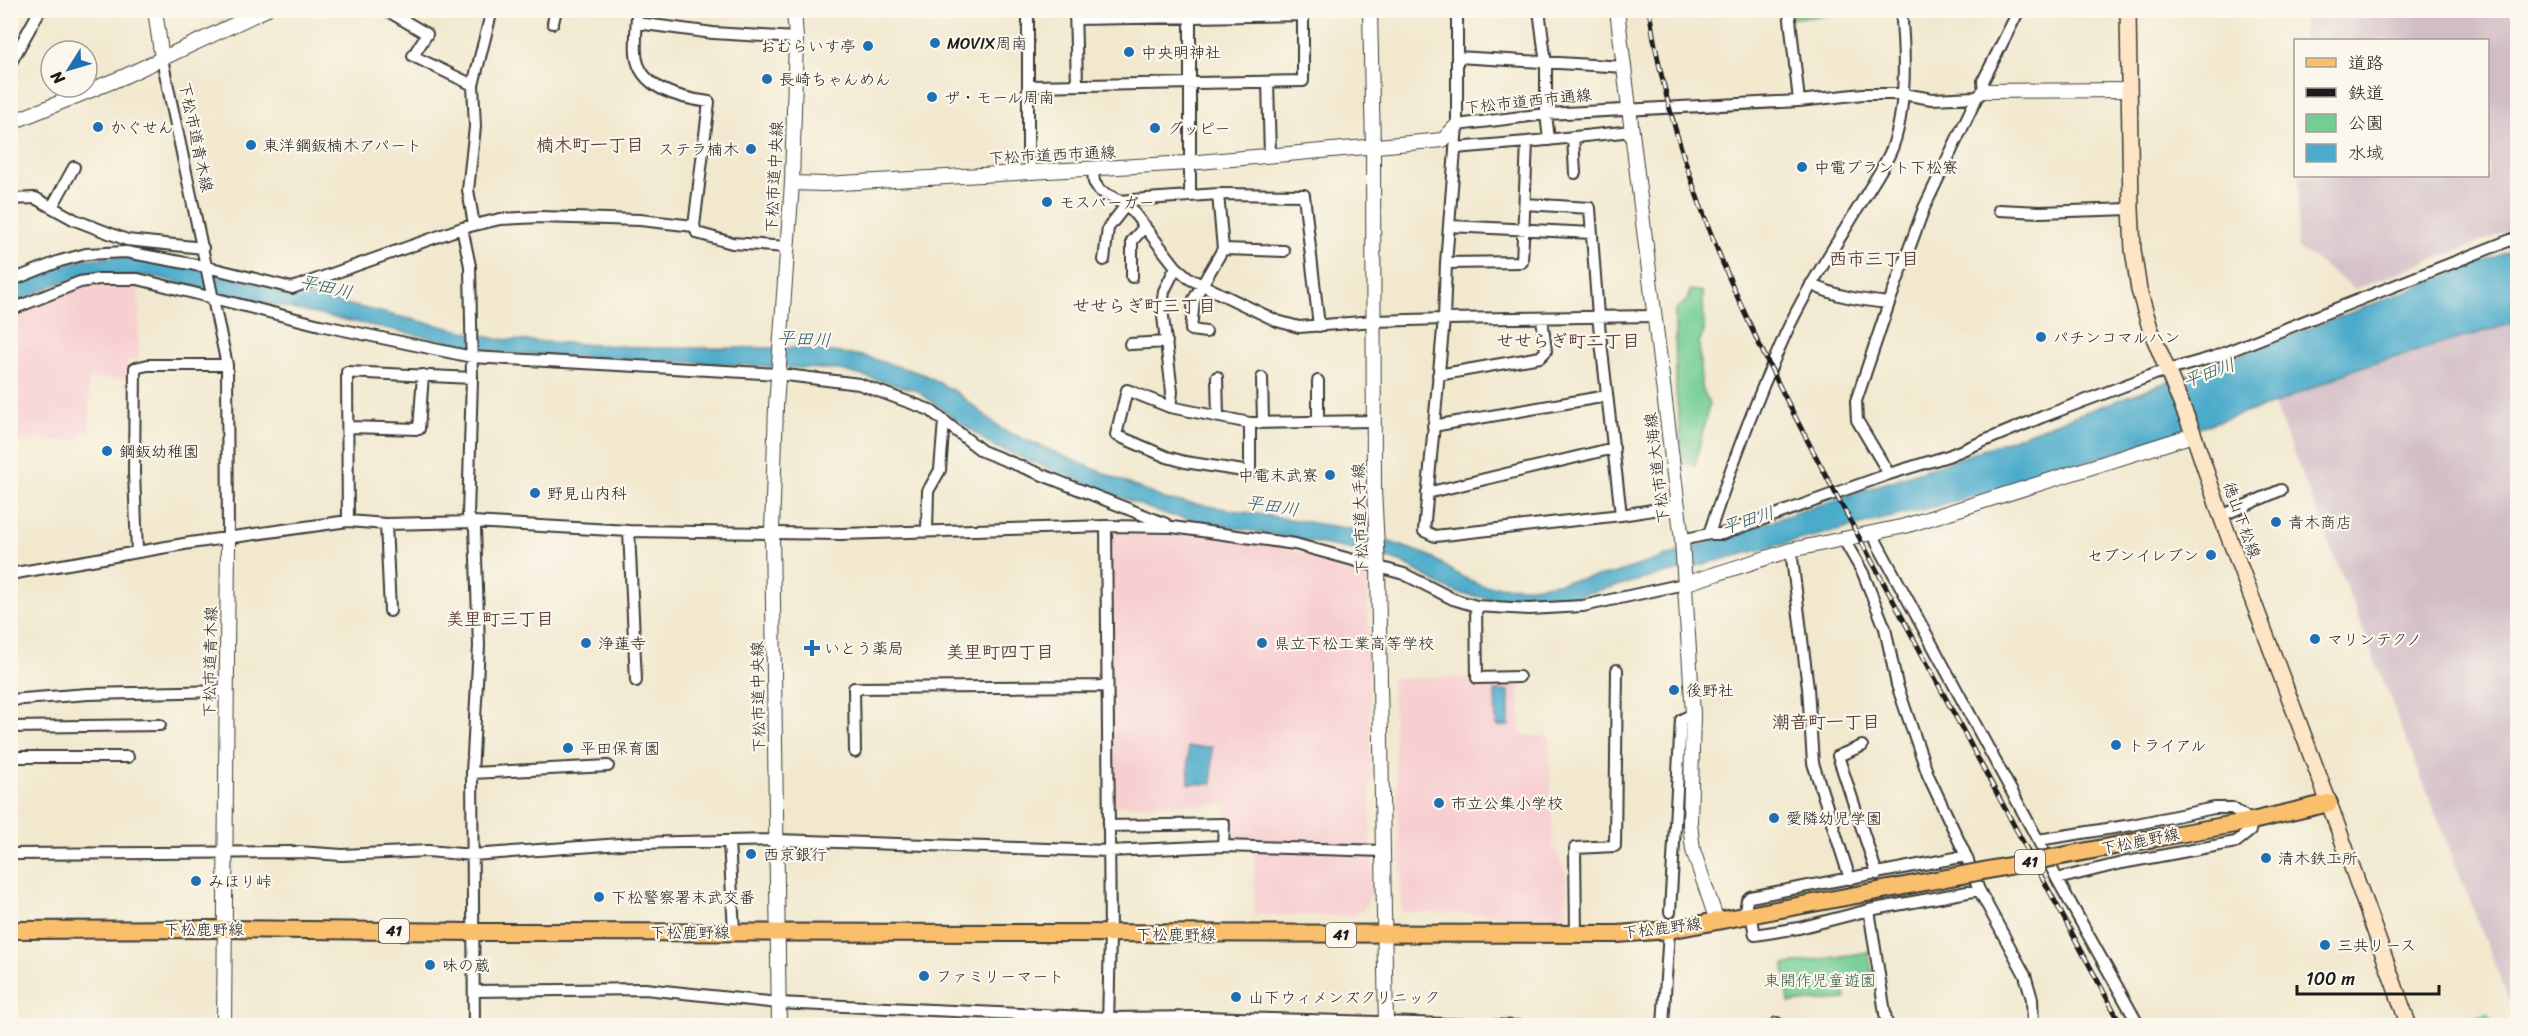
<svg xmlns="http://www.w3.org/2000/svg" width="2528" height="1036" font-family="Sriracha,'Klee One',sans-serif">
  <style>
    .built { fill: #f7cfd1 }
    .industrial { fill: #d2bdc6 }
    .green { fill: #74cd94; stroke: #487458; stroke-width: 1.5 }
    .water { fill: #4babca; stroke: #346473; stroke-width: 1.5 }
    .lines { fill: none; stroke-linecap: round; stroke-linejoin: round }
    .stream { stroke: #4babca; stroke-width: 3 }
    .minor-casing { stroke: #3c3b37; stroke-width: 14 }
    .tertiary-casing { stroke: #3c3b37; stroke-width: 16 }
    .secondary-casing { stroke: #3c3b37; stroke-width: 18 }
    .primary-casing { stroke: #3c3b37; stroke-width: 20 }
    .minor { stroke: #fff; stroke-width: 10 }
    .tertiary { stroke: #fff; stroke-width: 14 }
    .secondary { stroke: #fde5c5; stroke-width: 15 }
    .primary { stroke: #f9bf6d; stroke-width: 16 }
    .rail-casing { stroke: #1c1c1c; stroke-width: 5 }
    .rail { stroke: #fbf7ec; stroke-width: 3; stroke-dasharray: 9; stroke-linecap: butt }
    .primary-bridge-casing { stroke: #3c3b37; stroke-width: 20; stroke-linecap: butt }
    .primary-bridge { stroke: #f9bf6d; stroke-width: 16 }
    .poi-dot { fill: #1f6fb2; stroke: #fbf7ec; stroke-width: 2 }
    .labels { text-anchor: middle; dominant-baseline: central; stroke-width: 4.5; stroke-linejoin: round; paint-order: stroke }
    .shield { fill: #fbf7ec; stroke: #5f5e5a; stroke-width: 1.5 }
    .shield-label { font-size: 15px; font-weight: bold; fill: #1c1c1c }
    .poi-label { font-size: 16px; fill: #1c1c1c; stroke: #fbf7ec; text-anchor: start }
    .street-label { font-size: 16px; fill: #1c1c1c; stroke: #fbf7ec }
    .park-label { font-size: 16px; fill: #3b5a46; stroke: #fbf7ec }
    .neighbourhood-label { font-size: 18px; font-weight: bold; fill: #614341; stroke: #fbf7ec }
    .water-label { font-size: 18px; font-style: italic; fill: #315c6a; stroke: #fbf7ec }
  </style>
  <rect width="100%" height="100%" fill="#fbf7ec"/>
  <filter id="ink" filterUnits="userSpaceOnUse"><feTurbulence type="fractalNoise" baseFrequency=".0167" numOctaves="2"/><feDisplacementMap in="SourceGraphic" scale="12" xChannelSelector="R" yChannelSelector="G"/><feConvolveMatrix kernelMatrix="1 2 1 2 8 2 1 2 1" color-interpolation-filters="sRGB"/></filter>
  <filter id="wash" filterUnits="userSpaceOnUse"><feTurbulence type="fractalNoise" baseFrequency=".008" numOctaves="4" result="noise"/><feDisplacementMap in="SourceGraphic" scale="24" xChannelSelector="R" yChannelSelector="G"/><feGaussianBlur stdDeviation="1.35" result="paint"/><feColorMatrix in="noise" values="0 0 0 0 0 0 0 0 0 0 0 0 0 0 0 0 0 1.4 0 .05"/><feComposite in="paint" operator="in"/></filter>
  <g filter="url(#wash)">
    <rect width="100%" height="100%" fill="#f1e8ce"/>
    <path class="built" d="M81,286H139V360L128,361L129,379H89V432L80,433V441L11,440V314Z
      M1110,533L1219,536L1280,547L1361,571L1368,584L1372,893L1363,910L1352,916L1254,915V845L1228,844V805H1112Z
      M1519,677L1521,735L1549,736L1553,844L1567,877V917L1402,912L1392,678Z"/>
    <path class="industrial" d="M2304,11H2517V228L2355,289L2297,247L2299,176H2488V40H2303Z
      M2517,322L2518,997L2509,1000L2274,404L2358,369Z"/>
    <path class="green" d="M1793,11H1846V14L1793,18Z
      M1690,290L1703,292L1704,331L1699,343L1701,385L1709,404L1695,465L1683,463L1676,392L1675,311L1687,300Z
      M1868,952L1873,977L1843,981L1846,999L1789,1003L1784,965Z"/>
    <path class="water" d="M2518,248L2517,322L2358,368L2274,404L1976,496L1568,598L1518,603L1461,594L1444,587L1403,563L1375,554L1163,514L993,446L916,390L840,370L504,353L249,300L152,276L86,277L54,285L11,305V287L58,267L85,259L127,256L159,259L263,285L497,339L653,348H800L863,356L923,374L956,392L1003,430L1164,499L1351,529L1428,555L1462,577L1484,586L1531,587L1613,574L1957,459L2251,351Z
      M1495,691H1509V726H1496Z
      M1188,747H1212V784H1189Z"/>
    <g class="lines">
      <path class="stream" d="M2449,1026L2487,1015L2492,1026"/>
    </g>
  </g>
  <g filter="url(#ink)">
    <g class="lines">
      <g class="minor-casing">
        <path id="minor" d="M386,10L427,34L413,56L473,85
          M637,10C637,24 635,40 636,54C639,89 680,98 709,102L694,226L697,233L732,243L787,247
          M1028,10V153L1031,173
          M1075,10L1077,84
          M1190,10V195
          M1457,10V125L1446,263L1444,319L1424,531L1435,536L1621,515L1598,316L1590,208L1525,204
          M1539,10L1546,64V114L1549,140
          M1789,10L1799,101
          M1075,19L1303,15
          M553,23L556,10
          M637,23L713,33L796,38
          M1457,57L1625,67
          M162,59L227,365L228,538
          M10,64L40,10
          M1268,82L1270,156
          M1030,86L1303,81V10
          M1457,125L1546,114L1799,101L1863,94H1903L1932,99L1977,97L1984,91L1983,81L2019,10
          M1573,137L1575,173
          M1455,148L1527,142
          M1093,170L1094,182L1100,191L1127,204L1176,267L1190,279L1277,321L1299,327L1374,321L1444,319L1655,316
          M10,199L35,198L75,220L127,240L203,248
          M1118,201L1218,194L1304,195L1319,326
          M52,207L74,167
          M1999,210L2040,212L2131,209
          M474,225L468,190L475,127L473,85L492,10
          M1449,226L1592,233
          M462,228L470,266L472,378L468,515L475,529L479,646L472,773L474,1026
          M1223,249L1284,251
          M1104,260L1108,228L1127,204
          M1446,263L1522,262L1527,142L1632,131
          M1132,277V241L1145,226
          M10,281L60,261L86,254L126,252L207,267L292,288L462,228L500,219L540,217L640,220L694,226
          M1811,284C1836,297 1861,300 1889,303
          M10,310L80,282L99,279H138L320,325L472,357L778,374L859,384L930,410L982,451L1166,524
          M1206,332L1191,330L1194,299L1223,249L1218,194
          M1130,344L1167,342
          M1438,375L1540,357L1546,351L1542,318
          M1217,377L1218,416
          M1262,378L1263,422
          M1170,407L1172,392L1162,308L1164,291L1176,267
          M1318,421V381
          M1250,423V472L1185,462L1167,457L1116,435L1127,390L1170,407L1250,423L1373,421
          M1433,426L1607,396
          M348,427L419,429L423,375
          M1889,474L1857,420L1856,401L1889,303L1924,208L1977,97
          M1427,493L1614,448
          M1621,515L1678,506
          M2221,516L2281,490
          M348,521L347,372L472,378
          M386,524L390,611
          M1106,526L1110,934L1108,1026
          M629,531L636,681
          M927,531L928,491L940,470L944,421
          M1873,533L1877,543L2038,840L2057,879L2139,1026
          M1709,534C1731,466 1756,400 1785,335C1808,285 1839,241 1867,193C1876,178 1887,162 1893,146C1907,106 1905,52 1901,10
          M1843,538L1863,573L1885,628L1897,685L1928,775L1966,856L1979,890L2025,975L2032,999L2033,1026
          M1682,540L1709,534H1722L1889,474L1948,456L2042,417L2155,374L2214,357L2518,237
          M1791,550L1808,688L1813,763L1850,879
          M137,552L134,472L135,368L148,365H227
          M10,574L190,543L348,521L386,524L472,522L629,531L842,534L1106,526L1172,527L1295,544L1404,574L1453,599L1476,606L1529,609L1583,606L1684,584
          M1476,606L1477,678L1519,677
          M10,700L88,694L227,691
          M10,727L160,725
          M1862,746L1838,756L1877,874
          M855,752L854,688L1107,686
          M10,757H128
          M472,773L608,766
          M1108,826L1224,824L1223,846
          M2038,840L2132,825L2214,808H2232L2252,821L2250,831L2236,842L2122,863L2057,879
          M729,841L734,931
          M10,854L299,852L342,855L428,851L472,855L634,843L777,840L1109,851L1223,846L1384,851
          M1869,910L1887,1026
          M1670,912L1681,720L1693,714
          M1751,914L1755,935L1799,928L1869,910L1979,890
          M1744,916L1747,900L1750,897L1966,856
          M1576,935L1575,848L1615,846L1617,670
          M474,991L645,989L778,1003L1109,1018L1204,1017L1519,1026
          M1029,1013V1026
          M1777,1023V1026
          M1663,1026L1669,930"/>
      </g>
      <g class="tertiary-casing">
        <path id="tertiary" d="M155,10L162,59
          M1370,10L1373,148L1374,489L1378,567L1386,1026
          M1617,10L1682,540L1693,714L1690,823L1693,850L1717,921
          M1984,91L2129,90
          M10,123L123,77L265,10
          M792,183L824,184L1188,163L1443,140L1457,125
          M1684,584L1791,550L1905,526L2193,435
          M224,1026L228,538
          M779,1026L772,532L776,406L792,183L796,38L794,10"/>
      </g>
      <g class="secondary-casing">
        <path id="secondary" d="M2128,10L2131,209L2133,250L2139,290L2150,328L2192,430L2221,516L2329,803L2409,1026"/>
      </g>
      <g class="primary-casing">
        <path id="primary" d="M2161,837L2252,821L2329,803
          M10,930L225,929L472,932L1617,934L1669,930L1899,887"/>
      </g>
      <use href="#minor" class="minor"/>
      <use href="#tertiary" class="tertiary"/>
      <use href="#secondary" class="secondary"/>
      <use href="#primary" class="primary"/>
      <g class="rail-casing">
        <path id="rail" d="M1649,10C1680,216 1784,397 1881,578C1961,727 2041,876 2122,1026"/>
      </g>
      <use href="#rail" class="rail"/>
      <g class="primary-bridge-casing">
        <path id="primary-bridge" d="M1899,887L2161,837"/>
      </g>
      <use href="#primary-bridge" class="primary-bridge"/>
    </g>
  </g>
  <g class="poi-dot">
    <circle cx="935" cy="43" r="6"/>
    <circle cx="868" cy="46" r="6"/>
    <circle cx="1129" cy="52" r="6"/>
    <circle cx="767" cy="79" r="6"/>
    <circle cx="932" cy="97" r="6"/>
    <circle cx="98" cy="127" r="6"/>
    <circle cx="1155" cy="128" r="6"/>
    <circle cx="251" cy="145" r="6"/>
    <circle cx="751" cy="149" r="6"/>
    <circle cx="1802" cy="167" r="6"/>
    <circle cx="1047" cy="202" r="6"/>
    <circle cx="2041" cy="337" r="6"/>
    <circle cx="107" cy="451" r="6"/>
    <circle cx="1330" cy="475" r="6"/>
    <circle cx="535" cy="493" r="6"/>
    <circle cx="2276" cy="522" r="6"/>
    <circle cx="2211" cy="555" r="6"/>
    <circle cx="2315" cy="639" r="6"/>
    <circle cx="586" cy="643" r="6"/>
    <circle cx="1262" cy="643" r="6"/>
    <path d="M809 639h6v6h6v6h-6v6h-6v-6h-6v-6h6z"/>
    <circle cx="1674" cy="690" r="6"/>
    <circle cx="2116" cy="745" r="6"/>
    <circle cx="568" cy="748" r="6"/>
    <circle cx="1439" cy="803" r="6"/>
    <circle cx="1774" cy="818" r="6"/>
    <circle cx="751" cy="854" r="6"/>
    <circle cx="2266" cy="858" r="6"/>
    <circle cx="196" cy="881" r="6"/>
    <circle cx="599" cy="897" r="6"/>
    <circle cx="2325" cy="945" r="6"/>
    <circle cx="430" cy="965" r="6"/>
    <circle cx="924" cy="976" r="6"/>
    <circle cx="1236" cy="997" r="6"/>
  </g>
  <g class="labels">
    <g class="shield">
      <rect x="2015" y="850" width="30" height="24" rx="4.5"/>
      <rect x="379" y="919" width="30" height="24" rx="4.5"/>
      <rect x="1326" y="923" width="30" height="24" rx="4.5"/>
    </g>
    <g class="shield-label">
      <text x="2030" y="862">41</text>
      <text x="394" y="931">41</text>
      <text x="1341" y="935">41</text>
    </g>
    <g class="poi-label">
      <text x="947" y="43">MOVIX周南</text>
      <text x="856" y="46" text-anchor="end">おむらいす亭</text>
      <text x="1141" y="52">中央明神社</text>
      <text x="779" y="79">長崎ちゃんめん</text>
      <text x="944" y="97">ザ・モール周南</text>
      <text x="110" y="127">かぐせん</text>
      <text x="1167" y="128">グッピー</text>
      <text x="263" y="145">東洋鋼鈑楠木アパート</text>
      <text x="739" y="149" text-anchor="end">ステラ楠木</text>
      <text x="1814" y="167">中電プラント下松寮</text>
      <text x="1059" y="202">モスバーガー</text>
      <text x="2053" y="337">パチンコマルハン</text>
      <text x="119" y="451">鋼鈑幼稚園</text>
      <text x="1318" y="475" text-anchor="end">中電末武寮</text>
      <text x="547" y="493">野見山内科</text>
      <text x="2288" y="522">青木商店</text>
      <text x="2199" y="555" text-anchor="end">セブンイレブン</text>
      <text x="2327" y="639">マリンテクノ</text>
      <text x="598" y="643">浄蓮寺</text>
      <text x="1274" y="643">県立下松工業高等学校</text>
      <text x="824" y="648">いとう薬局</text>
      <text x="1686" y="690">後野社</text>
      <text x="2128" y="745">トライアル</text>
      <text x="580" y="748">平田保育園</text>
      <text x="1451" y="803">市立公集小学校</text>
      <text x="1786" y="818">愛隣幼児学園</text>
      <text x="763" y="854">西京銀行</text>
      <text x="2278" y="858">清木鉄工所</text>
      <text x="208" y="881">みほり峠</text>
      <text x="611" y="897">下松警察署末武交番</text>
      <text x="2337" y="945">三共リース</text>
      <text x="442" y="965">味の蔵</text>
      <text x="936" y="976">ファミリーマート</text>
      <text x="1248" y="997">山下ウィメンズクリニック</text>
    </g>
    <g class="street-label">
      <text transform="translate(1528 101) rotate(-6)">下松市道西市通線</text>
      <text transform="translate(196 137) rotate(78)">下松市道青木線</text>
      <text transform="translate(1052 155) rotate(-3)">下松市道西市通線</text>
      <text transform="translate(774 177) rotate(-87)">下松市道中央線</text>
      <text transform="translate(1657 468) rotate(-97)">下松市道大海線</text>
      <text transform="translate(1360 519) rotate(-92)">下松市道大手線</text>
      <text transform="translate(2242 520) rotate(70)">徳山下松線</text>
      <text transform="translate(210 662) rotate(-89)">下松市道青木線</text>
      <text transform="translate(758 697) rotate(-91)">下松市道中央線</text>
      <text transform="translate(2140 841) rotate(-11)">下松鹿野線</text>
      <text transform="translate(1662 928) rotate(-7)">下松鹿野線</text>
      <text x="204" y="929">下松鹿野線</text>
      <text x="690" y="932">下松鹿野線</text>
      <text x="1176" y="934">下松鹿野線</text>
    </g>
    <g class="park-label">
      <text x="1820" y="980">東開作児童遊園</text>
    </g>
    <g class="neighbourhood-label">
      <text x="590" y="145">楠木町一丁目</text>
      <text x="1874" y="259">西市三丁目</text>
      <text x="1144" y="306">せせらぎ町三丁目</text>
      <text x="1568" y="341">せせらぎ町二丁目</text>
      <text x="500" y="619">美里町三丁目</text>
      <text x="1000" y="652">美里町四丁目</text>
      <text x="1826" y="722">潮音町一丁目</text>
    </g>
    <g class="water-label">
      <text transform="translate(326 287) rotate(13)">平田川</text>
      <text transform="translate(804 339) rotate(3)">平田川</text>
      <text transform="translate(2209 373) rotate(-20)">平田川</text>
      <text transform="translate(1272 506) rotate(9)">平田川</text>
      <text transform="translate(1748 520) rotate(-17)">平田川</text>
    </g>
  </g>
  <rect width="2528" height="1036" fill="none" stroke="#fbf7ec" stroke-width="36"/>
  <rect x="2294" y="39" width="195" height="138" fill="#fbf7ec" stroke="#a29f99" stroke-width="1.5"/>
  <rect x="2306" y="58" width="30" height="9" fill="#f9bf6d" stroke="#a29f99" stroke-width="1.5"/>
  <text x="2348" y="69" font-size="18" fill="#1c1c1c">道路</text>
  <rect x="2306" y="88" width="30" height="9" fill="#1c1c1c" stroke="#a29f99" stroke-width="1.5"/>
  <text x="2348" y="99" font-size="18" fill="#1c1c1c">鉄道</text>
  <rect x="2306" y="114" width="30" height="18" fill="#74cd94" stroke="#a29f99" stroke-width="1.5"/>
  <text x="2348" y="129" font-size="18" fill="#1c1c1c">公園</text>
  <rect x="2306" y="144" width="30" height="18" fill="#4babca" stroke="#a29f99" stroke-width="1.5"/>
  <text x="2348" y="159" font-size="18" fill="#1c1c1c">水域</text>
  <g transform="translate(69 69) rotate(233)"><circle r="28" fill="#fbf7ec" stroke="#a29f99" stroke-width="1.5"/>
  <path d="M0-4.5L10 22L0 15L-10 22Z" fill="#1f6fb2"/>
  <text y="-9" font-size="16" font-weight="bold" text-anchor="middle" fill="#1c1c1c">N</text>
  </g>
  <path d="M2297 985v9h142v-9" fill="none" stroke="#1c1c1c" stroke-width="3"/>
  <text x="2306" y="985" font-size="18" fill="#1c1c1c" stroke="#fbf7ec" stroke-width="4.5" paint-order="stroke">100 m</text>
</svg>
